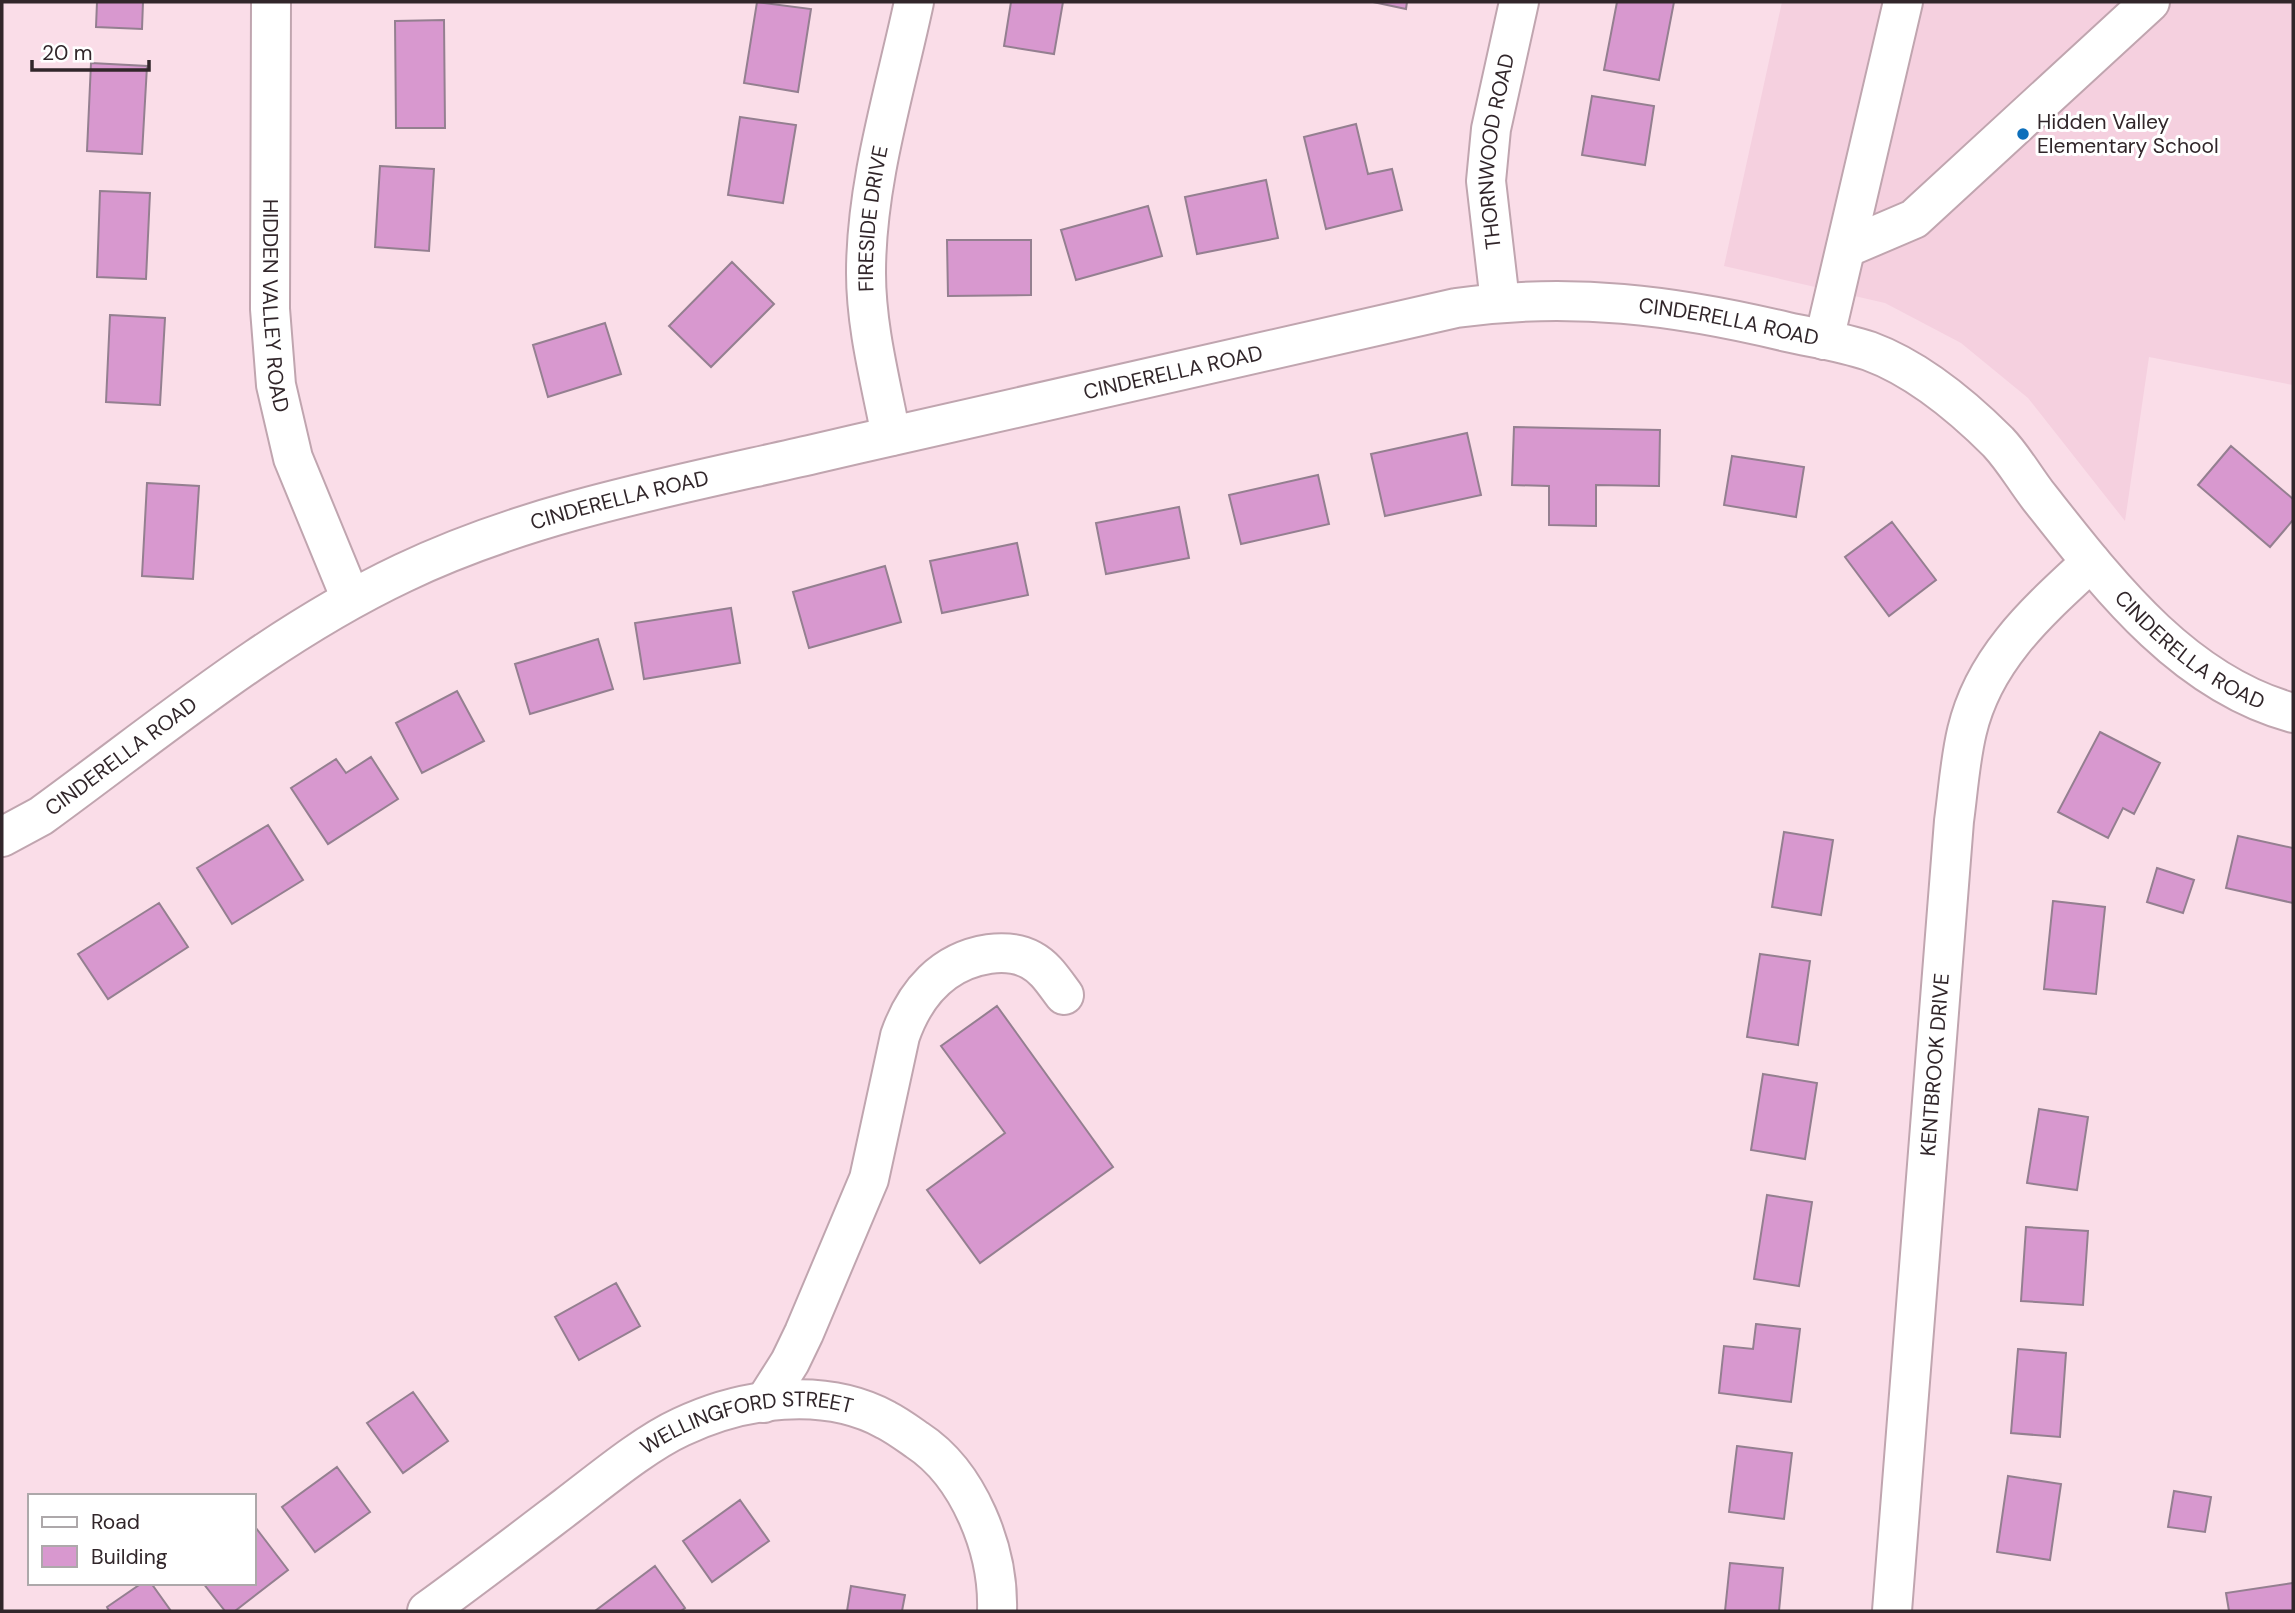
<svg xmlns="http://www.w3.org/2000/svg" width="2295" height="1613" font-family="'DM Sans',sans-serif">
  <style>
    .built { fill: #f5d0df }
    .building { fill: #d898cf; stroke: #947f90; stroke-width: 2 }
    .lines { fill: none; stroke-linecap: round; stroke-linejoin: round }
    .minor-casing { stroke: #c0a5af; stroke-width: 42 }
    .minor { stroke: #fff; stroke-width: 38 }
    .poi-dot { fill: #0d6fbb; stroke: #fff; stroke-width: 2.5 }
    .labels { text-anchor: middle; dominant-baseline: central; stroke-width: 6; stroke-linejoin: round; paint-order: stroke }
    .poi-label { font-size: 21px; fill: #31262a; stroke: #fff; text-anchor: start }
    .street-label { font-size: 21px; fill: #31262a; stroke: #fff }
  </style>
  <rect width="100%" height="100%" fill="#fadde8"/>
  <path class="built" d="M1782,2H2293V385L2149,357L2125,521L2028,398L1961,343L1885,303L1724,266Z"/>
  <path class="building" d="M97,2H143L142,29L96,27Z
    M757,2L811,9L798,92L744,83Z
    M1011,2H1063L1054,54L1004,46Z
    M1373,2H1407L1406,9Z
    M1617,2H1674L1659,80L1604,70Z
    M444,20L445,128H396L395,21Z
    M91,63L147,66L142,154L87,151Z
    M1592,96L1654,106L1645,165L1582,155Z
    M740,117L796,125L783,203L728,195Z
    M1356,124L1368,174L1392,169L1402,210L1326,229L1304,137Z
    M380,166L434,169L429,251L375,247Z
    M1266,180L1278,238L1197,254L1185,197Z
    M100,191L150,193L146,279L97,277Z
    M1148,206L1162,256L1076,280L1061,230Z
    M947,240H1031V295L948,296Z
    M732,262L774,304L711,367L669,326Z
    M110,315L165,318L160,405L106,402Z
    M605,323L621,374L548,397L533,345Z
    M1514,427L1660,430L1659,486L1596,485V526L1549,525V486L1512,485Z
    M1467,433L1481,495L1385,516L1371,454Z
    M2231,446L2293,499V520L2270,547L2198,485Z
    M1732,456L1804,467L1796,517L1724,505Z
    M1318,475L1329,524L1241,544L1229,495Z
    M147,483L199,486L193,579L142,576Z
    M1179,507L1189,558L1106,574L1096,523Z
    M1892,522L1936,580L1889,616L1845,557Z
    M1017,543L1028,595L942,613L930,561Z
    M885,566L901,622L809,648L793,592Z
    M731,608L740,663L644,679L635,623Z
    M598,639L613,689L530,714L515,664Z
    M457,691L484,741L422,773L396,723Z
    M2100,732L2160,763L2134,814L2123,808L2108,838L2058,812Z
    M371,757L398,799L328,844L291,788L336,759L346,773Z
    M268,825L303,880L232,924L197,868Z
    M1784,832L1833,840L1821,915L1772,907Z
    M2238,836L2293,848V903L2226,888Z
    M2157,868L2194,880L2183,913L2147,902Z
    M2053,901L2105,907L2096,994L2044,989Z
    M159,903L188,947L108,999L78,954Z
    M1760,954L1810,961L1798,1045L1747,1037Z
    M997,1006L1113,1167L980,1263L927,1190L1005,1133L941,1046Z
    M1763,1074L1817,1083L1805,1159L1751,1150Z
    M2039,1109L2088,1117L2077,1190L2027,1183Z
    M1767,1195L1812,1202L1799,1286L1754,1279Z
    M2026,1227L2088,1231L2083,1305L2021,1301Z
    M616,1283L640,1326L579,1360L555,1317Z
    M1756,1324L1800,1329L1791,1402L1719,1393L1724,1346L1753,1349Z
    M2018,1349L2066,1353L2060,1437L2011,1433Z
    M413,1392L448,1441L403,1473L367,1423Z
    M1737,1446L1792,1453L1784,1519L1729,1512Z
    M337,1467L370,1512L315,1552L282,1507Z
    M2008,1476L2061,1484L2050,1560L1997,1552Z
    M2174,1491L2211,1497L2205,1532L2168,1527Z
    M740,1500L769,1541L712,1582L683,1541Z
    M256,1528L288,1570L235,1611H225L203,1583H254Z
    M1730,1563L1783,1568L1779,1611H1725Z
    M655,1566L685,1608L681,1611H595Z
    M142,1583H151L171,1611H109L107,1607Z
    M2293,1583V1611H2229L2226,1593Z
    M851,1586L905,1595L902,1611H847Z"/>
  <g class="lines">
    <g class="minor-casing">
      <g id="minor">
        <path id="s1" d="M271,2L270,309L276,385L293,458L351,599"/>
        <path d="M1846,248L1914,219L2150,2"/>
        <path id="s2" d="M1500,302L1486,181L1491,129L1519,2"/>
        <path d="M1824,340L1903,2"/>
        <path id="s3" d="M891,436C881,383 866,328 866,273C866,182 895,91 914,2"/>
        <path id="s4" d="M2,837L41,816C158,731 272,635 403,573C530,512 678,485 814,454C1028,404 1243,358 1456,308C1571,292 1675,305 1787,332C1814,338 1843,342 1869,351C1918,369 1962,406 1998,442C2014,459 2025,479 2039,497C2107,583 2182,683 2293,713"/>
        <path d="M764,1403L790,1362L804,1333L869,1179L900,1036C915,993 943,961 989,954C1004,952 1018,953 1031,960C1046,968 1054,982 1064,995"/>
        <path id="s5" d="M427,1611C474,1577 521,1541 567,1506C600,1481 644,1444 681,1427C742,1398 824,1386 886,1420C896,1425 907,1433 917,1440C969,1474 999,1550 997,1611"/>
        <path id="s6" d="M1892,1611L1954,821C1958,792 1960,760 1967,731C1984,658 2038,611 2091,562"/>
      </g>
    </g>
    <use href="#minor" class="minor"/>
  </g>
  <circle class="poi-dot" cx="2023" cy="134" r="7"/>
  <g class="labels">
    <g class="poi-label">
      <text x="2037" y="122">Hidden Valley<tspan x="2037" dy="24">Elementary School</tspan></text>
    </g>
    <g class="street-label">
      <text stroke="none"><textPath href="#s2" startOffset="152">THORNWOOD ROAD</textPath></text>
      <text stroke="none"><textPath href="#s3" startOffset="220">FIRESIDE DRIVE</textPath></text>
      <text stroke="none"><textPath href="#s1" startOffset="304">HIDDEN VALLEY ROAD</textPath></text>
      <text stroke="none"><textPath href="#s4" startOffset="1843">CINDERELLA ROAD</textPath></text>
      <text stroke="none"><textPath href="#s4" startOffset="1278">CINDERELLA ROAD</textPath></text>
      <text stroke="none"><textPath href="#s4" startOffset="710">CINDERELLA ROAD</textPath></text>
      <text stroke="none"><textPath href="#s4" startOffset="2431">CINDERELLA ROAD</textPath></text>
      <text stroke="none"><textPath href="#s4" startOffset="144">CINDERELLA ROAD</textPath></text>
      <text stroke="none"><textPath href="#s6" startOffset="548">KENTBROOK DRIVE</textPath></text>
      <text stroke="none"><textPath href="#s5" startOffset="380">WELLINGFORD STREET</textPath></text>
    </g>
  </g>
  <rect width="2295" height="1613" fill="none" stroke="#31262a" stroke-width="7"/>
  <rect x="28" y="1494" width="228" height="91" fill="#ffffff" stroke="#ada8aa" stroke-width="2"/>
  <rect x="42" y="1517" width="35" height="10" fill="#ffffff" stroke="#ada8aa" stroke-width="2"/>
  <text x="91" y="1529" font-size="21" fill="#31262a">Road</text>
  <rect x="42" y="1546" width="35" height="21" fill="#d898cf" stroke="#ada8aa" stroke-width="2"/>
  <text x="91" y="1564" font-size="21" fill="#31262a">Building</text>
  <path d="M32 60v10h117v-10" fill="none" stroke="#31262a" stroke-width="3.5"/>
  <text x="42" y="60" font-size="21" fill="#31262a" stroke="#ffffff" stroke-width="5" paint-order="stroke">20 m</text>
</svg>
